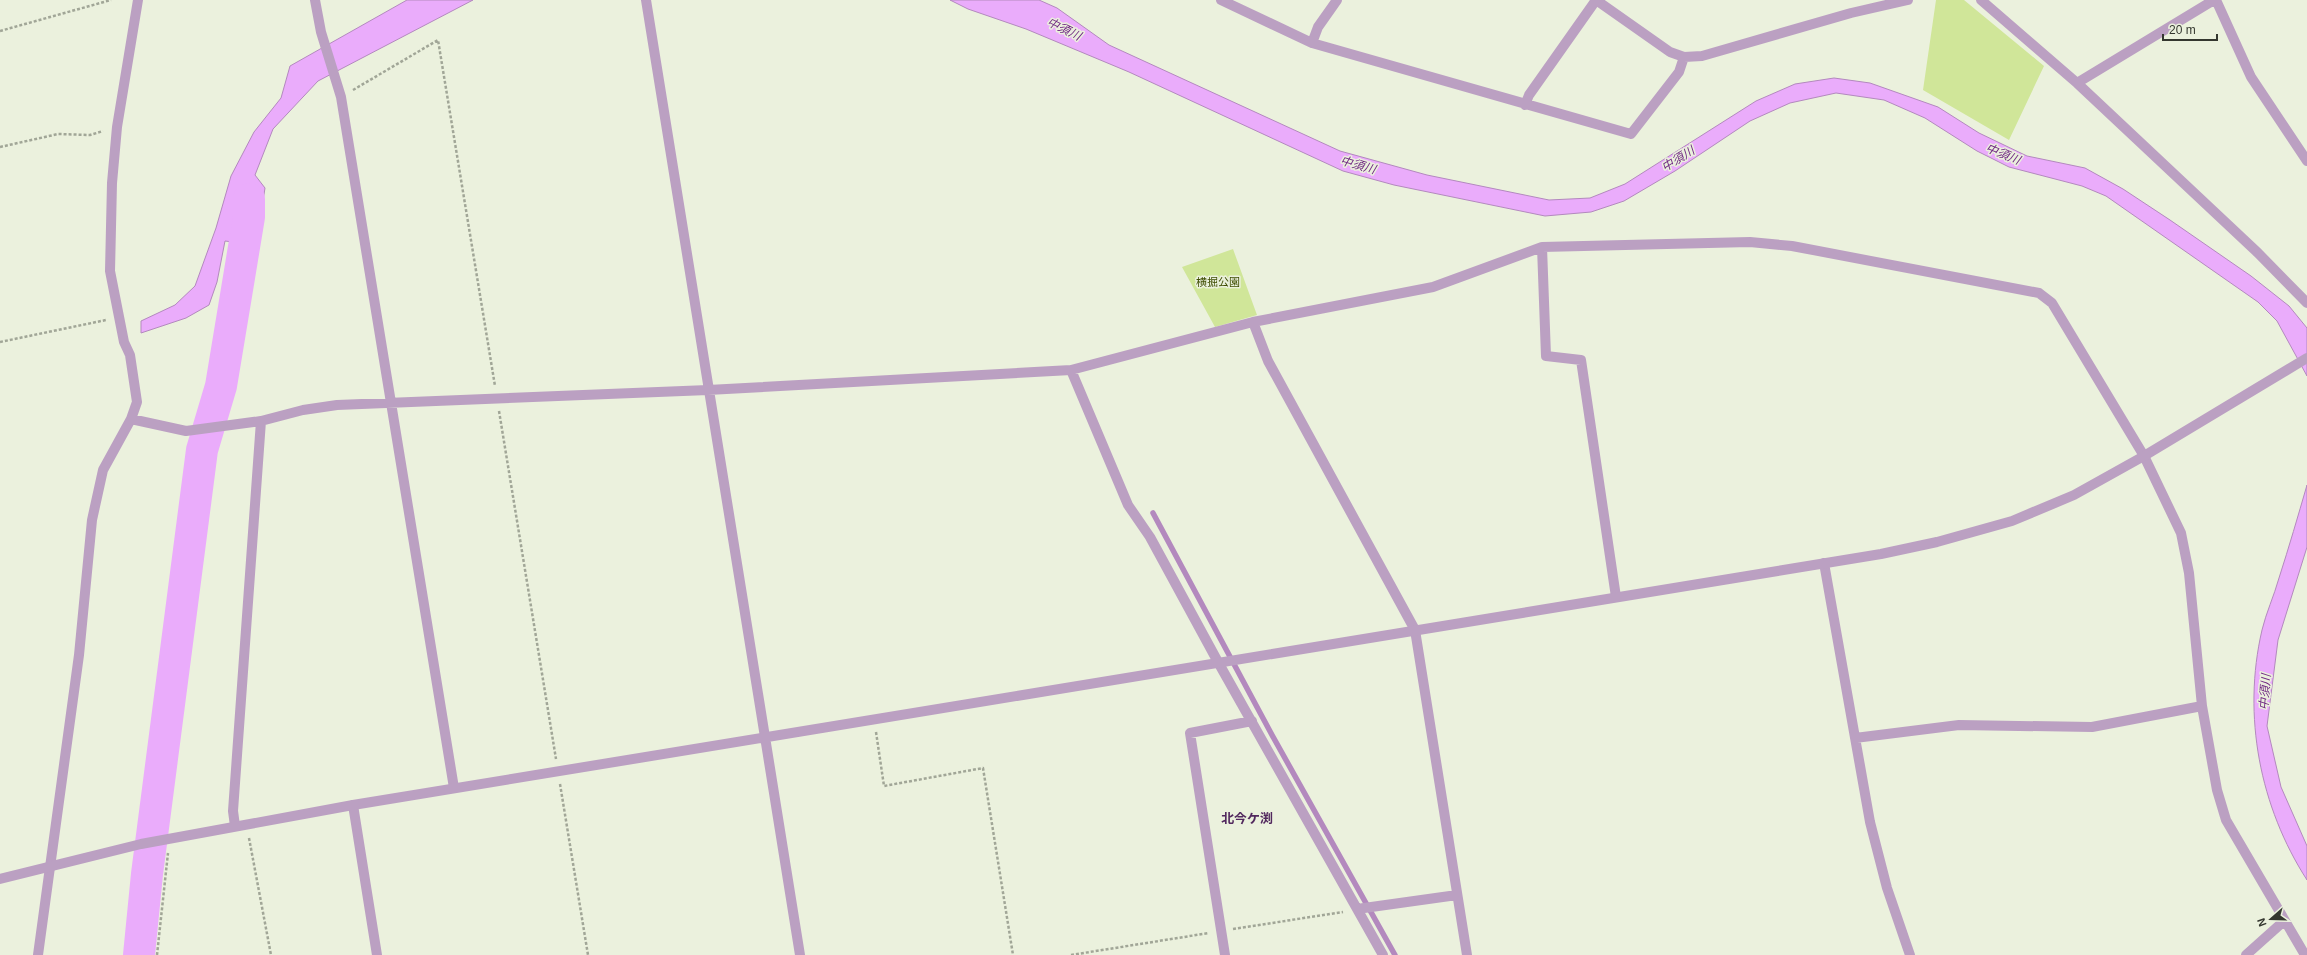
<svg xmlns="http://www.w3.org/2000/svg" width="2307" height="955" font-family="Arial,'Noto Sans JP',sans-serif">
  <style>
    .green { fill: #d0e699 }
    .water { fill: #eaacfb; stroke: #b389be }
    .lines { fill: none; stroke-linecap: round; stroke-linejoin: round }
    .stream { stroke: #b389be; stroke-width: 5.5 }
    .river { stroke: #eaacfb; stroke-width: 32 }
    .path { stroke: #a1a697; stroke-width: 2.5; stroke-dasharray: 3 2; stroke-linecap: butt }
    .minor { stroke: #bba0c2; stroke-width: 10 }
    .tertiary { stroke: #bba0c2; stroke-width: 10 }
    .labels { text-anchor: middle; dominant-baseline: central; stroke-width: 3; stroke-linejoin: round; paint-order: stroke }
    .park-label { font-size: 11px; fill: #3e4d01; stroke: #ebf1dd }
    .water-label { font-size: 12px; font-style: italic; fill: #702783; stroke: #ebf1dd }
    .quarter-label { font-size: 13px; font-weight: bold; fill: #52295e; stroke: #ebf1dd }
  </style>
  <rect width="100%" height="100%" fill="#ebf1dd"/>
  <path class="green" d="M1936,0H1964L2044,66L2009,140L1923,90Z
    M1233,249L1257,315L1215,327L1182,267Z"/>
  <path class="water" d="M407,0H473L318,81L273,129L255,175L265,188L256,245L225,241L217,282L209,305L186,318L141,333V321L175,305L195,286L216,228L231,176L254,132L281,98L290,66Z
    M950,0H1039L1057,8L1109,45L1340,151L1427,175L1549,200L1590,198L1625,184L1756,101L1795,84L1834,78L1870,83L1938,107L1979,133L2027,156L2085,168L2123,189L2170,220L2251,276L2289,306L2307,328V376L2277,321L2258,302L2106,196L2082,186L2009,167L1977,151L1925,118L1884,100L1836,93L1790,103L1750,121L1675,171L1624,201L1591,212L1545,216L1394,185L1343,171L1129,72L1026,29L968,9Z
    M2307,485V547L2278,640L2267,726L2281,787L2307,846V880C2260,807 2242,716 2262,630C2266,613 2274,596 2279,578C2289,547 2298,516 2307,485Z"/>
  <g class="lines">
    <path class="stream" d="M1153,513L1272,735L1395,955"/>
    <path class="river" d="M139,955L147,874L202,450L221,386L249,217V199"/>
    <path class="path" d="M0,31L111,0
      M353,90L438,40L495,386
      M0,147L58,134L90,135L103,131
      M0,342L106,320
      M499,411L556,759
      M876,732L884,786L983,768L1013,955
      M560,784L588,955
      M249,838L271,955
      M1233,929L1343,912
      M157,955L168,853
      M1071,955L1209,933"/>
    <path class="minor" d="M315,0L321,32L341,97L454,788
      M646,0L765,737
      M1221,0L1312,43L1631,134L1679,72L1684,57
      M1596,0L1670,52L1684,57L1702,56L1851,13L1908,0
      M1981,0L2077,83L2258,253L2307,303
      M2216,0L2251,77L2307,161
      M1312,43L1318,27L1337,0
      M2077,83L2214,0
      M1525,105L1529,95L1596,0
      M1542,247L1546,356L1581,360L1616,597
      M1253,322L1268,361L1415,630L1467,955
      M1071,370L1128,505L1150,537L1218,662L1383,955
      M131,419L186,431L261,421L303,410L337,405L708,390L1071,370L1253,322L1433,287L1542,247L1750,242L1792,246L2039,293L2052,303L2144,456L2181,533L2189,573L2202,706L2217,790L2226,820L2305,955
      M1824,563L1870,822L1887,888L1910,955
      M1855,738L1959,725L2092,727L2202,706
      M353,805L377,955
      M235,826L233,811L261,421
      M1357,909L1457,895
      M38,955L79,655L92,520L103,470L131,419L137,402L130,355L124,342L110,271L112,183L117,127L138,0
      M1225,955L1190,733L1252,721
      M2246,955L2284,921"/>
    <path class="tertiary" d="M765,737L800,955
      M0,879L141,844L353,805L1881,554L1937,542L2012,521L2074,495L2144,456L2307,358"/>
  </g>
  <g class="labels">
    <g class="park-label">
      <text x="1218" y="282">横掘公園</text>
    </g>
    <g class="water-label">
      <text transform="translate(1064 29) rotate(26)">中須川</text>
      <text transform="translate(2003 154) rotate(22)">中須川</text>
      <text transform="translate(1678 159) rotate(-32)">中須川</text>
      <text transform="translate(1358 165) rotate(16)">中須川</text>
      <text transform="translate(2265 692) rotate(-86)">中須川</text>
    </g>
    <g class="quarter-label">
      <text x="1247" y="818">北今ケ渕</text>
    </g>
  </g>
  <g transform="translate(2271 919) rotate(250)" stroke="#ebf1dd" stroke-width="3" paint-order="stroke">
  <path d="M0-3L7 15L0 10L-7 15Z" fill="#34372f"/>
  <text y="-6" font-size="11" font-weight="bold" text-anchor="middle" fill="#34372f">N</text>
  </g>
  <path d="M2163 34v6h54v-6" fill="none" stroke="#34372f" stroke-width="2"/>
  <text x="2169" y="34" font-size="12" fill="#34372f" stroke="#ebf1dd" stroke-width="3" paint-order="stroke">20 m</text>
</svg>
